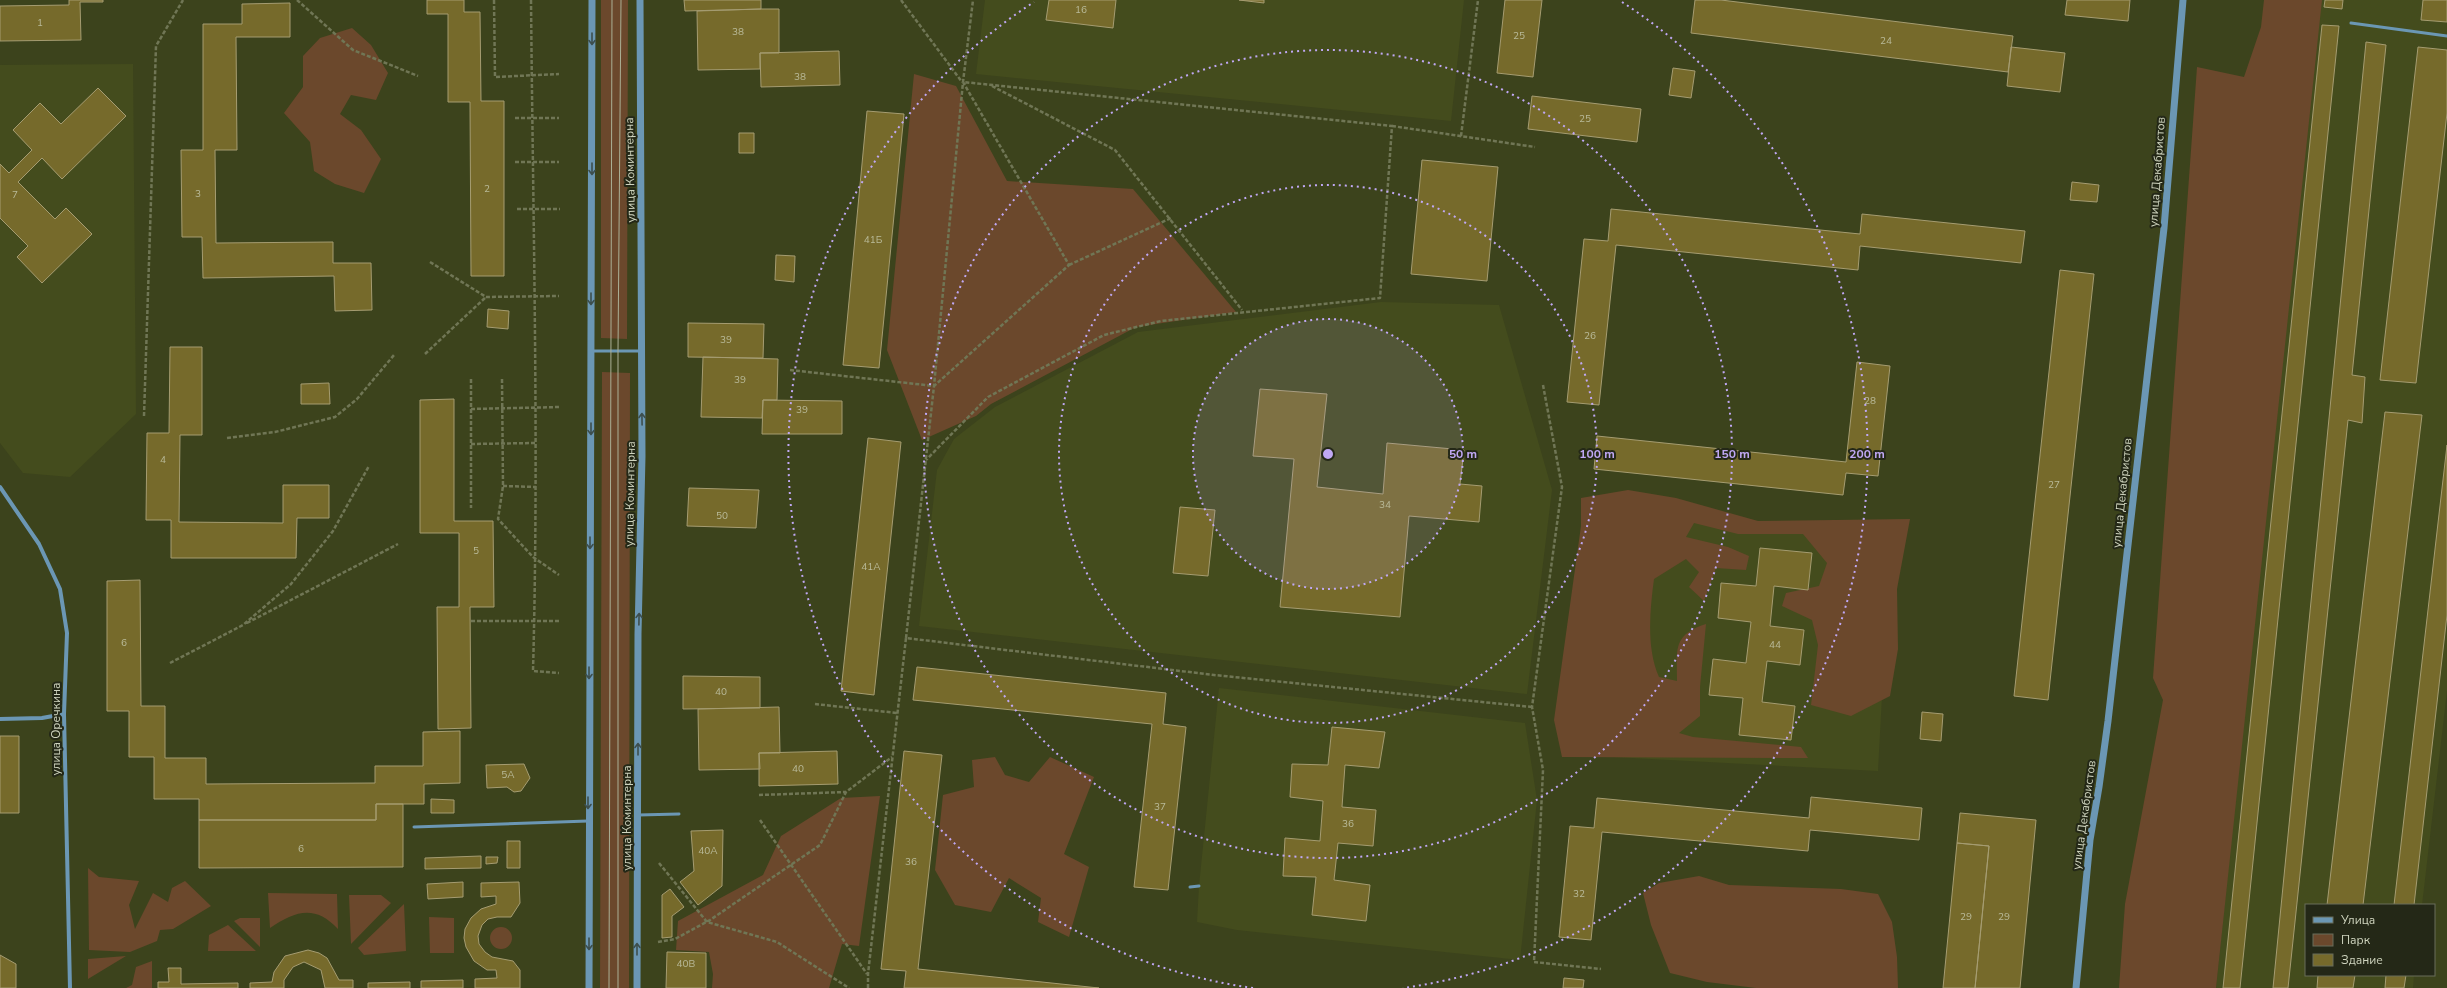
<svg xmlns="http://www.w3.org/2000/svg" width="2447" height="988" font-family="'Nunito Sans',sans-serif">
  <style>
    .built { fill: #444c1d }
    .green { fill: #6b482c }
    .building { fill: #766a2b; stroke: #a59c71 }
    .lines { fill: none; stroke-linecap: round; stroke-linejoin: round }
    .path { stroke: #707655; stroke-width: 2.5; stroke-dasharray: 4 2; stroke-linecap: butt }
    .service { stroke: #6b97b4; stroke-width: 3 }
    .minor { stroke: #6b97b4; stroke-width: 4 }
    .tertiary { stroke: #6b97b4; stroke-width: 7 }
    .tram { stroke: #abb096; stroke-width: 1 }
    .oneway { stroke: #3d4f4e }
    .ring { fill: none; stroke: #c0a8f4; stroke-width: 2; stroke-dasharray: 2 4 }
    .labels { text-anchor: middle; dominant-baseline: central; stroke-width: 4; stroke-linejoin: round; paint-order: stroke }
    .number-label { font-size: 10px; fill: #b9ba99 }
    .street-label { font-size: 12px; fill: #cfd4be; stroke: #242817 }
    .centre { fill: #c0a8f4; stroke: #242817; stroke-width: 2 }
    .ring-label { font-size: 12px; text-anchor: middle; font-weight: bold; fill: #c0a8f4; stroke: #242817; stroke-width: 4; stroke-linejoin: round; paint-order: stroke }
  </style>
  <rect width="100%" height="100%" fill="#3c431c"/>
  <path class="built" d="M985,0H1464L1451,121L976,74Z
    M2317,0H2447V691L2422,905H2306V975H2414L2413,988H2216Z
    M133,64L136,414L70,477L23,473L0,443V65Z
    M1381,302L1499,305L1552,490L1527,694L919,626L937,470L954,439L995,407L1138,332Z
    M1588,512L1891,528L1878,771L1575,755Z
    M1219,688L1525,723L1537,800L1520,960L1237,930L1197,922L1199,886Z"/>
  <path class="green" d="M601,0H628L627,339L601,338Z
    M2264,0H2322L2216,988H2119L2125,904L2163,700L2153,678L2197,67L2244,77L2261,27Z
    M352,28L371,45L388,73L376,100L351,95L340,114L361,130L381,159L364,193L335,184L314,171L310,142L284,113L303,87V56L320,38Z
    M914,74L956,86L1007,181L1133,189L1236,312L1136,327L991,404L976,416L922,440L887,350Z
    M602,372L630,373L629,988H600Z
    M1628,490L1676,498L1758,521L1910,519L1897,589L1898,649L1890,696L1851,716L1811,705L1818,645L1812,620L1782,606L1786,593L1819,586L1827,563L1803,534H1738L1694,523L1686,537L1728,547L1749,556L1746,570L1716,568L1704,601L1689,587L1699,572L1686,559L1654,579C1650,609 1646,648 1659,677L1677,681C1677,650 1672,635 1706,624L1700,687V716L1679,733L1693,737L1801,747L1808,758L1562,757L1554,720L1581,526V498Z
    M995,757L1005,775L1029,782L1050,757L1094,777L1064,854L1089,867L1069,937L1038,922L1041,898L1009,878L991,912L955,905L935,870L943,795L974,787L972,760Z
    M880,796L859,946L842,944L829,988H712L713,974L709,952L676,950L678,921L763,875L781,836L841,798Z
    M88,868L99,877L139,881L129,905L135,929L153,893L168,902L172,888L185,881L211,906L173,929L160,930L157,941L130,952L89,950Z
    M1699,876L1729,885L1841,889L1878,894L1892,922L1897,957L1898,988H1756L1707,982L1670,973L1651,925L1643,893L1659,883Z
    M268,893L337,894L338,929C315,904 295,911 270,928Z
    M349,895H381L391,903L351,944Z
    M404,904L406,951L364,955L358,948Z
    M429,917L454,918V953H430Z
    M240,918H260V947L234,921Z
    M228,925L256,951H208L209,935Z
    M490 938a11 11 0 1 1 22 0a11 11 0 1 1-22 0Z
    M126,956L88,979V959Z
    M152,961V988H126L132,985L136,967Z"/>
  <path class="building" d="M69,0H103V2H80L81,40L0,41V6L69,5Z
    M427,0H464V12H480L481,101H504V276H471L470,102H448V14H427Z
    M684,0H761V9L685,11Z
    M1049,0H1116L1113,28L1046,20Z
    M1239,0H1264V3Z
    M1505,0H1542L1533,77L1497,73Z
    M1695,0H1721L2013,36L2008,72L1691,33Z
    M2067,0H2130L2128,21L2065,15Z
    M2325,0H2343L2342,9L2324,7Z
    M2423,0H2447V22L2421,20Z
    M290,3V37H236L237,150H215L216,243L333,242V263H371L372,310L335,311L334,276L203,278L202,237H182L181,150H203V24H242V4Z
    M761,9H779V53H760V69L698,70L697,11Z
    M2322,25L2339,26L2240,988H2223Z
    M2366,42L2386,45L2352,375L2365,377L2362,423L2348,420L2288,988H2273Z
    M2011,47L2065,53L2060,92L2007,86Z
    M2418,47L2447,50V113L2416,383L2380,380Z
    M839,51L840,85L761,87L760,53Z
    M1673,68L1695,71L1691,98L1669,95Z
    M98,88L126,116L62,179L42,158L18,182L55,219L66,208L92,234L42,283L17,257L28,246L0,218V164L9,173L32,150L13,130L40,103L61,124Z
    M1532,96L1641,109L1637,142L1528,129Z
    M867,111L904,114L879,368L843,365Z
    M739,133H754V153H739Z
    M1422,160L1498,167L1487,281L1411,274Z
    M2072,182L2099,185L2097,202L2070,200Z
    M1611,209L1860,234L1862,214L2025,231L2021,263L1860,246L1858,270L1616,245L1599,405L1567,402L1584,239L1608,241Z
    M776,255L795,256L794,282L775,280Z
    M2060,270L2094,274L2048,700L2014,696Z
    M488,309L509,311L508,329L487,327Z
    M688,323L764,324L763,358L688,357Z
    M170,347H202V435H180L179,522L283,523V485H329V518H297L296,558H171V520H146L147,433H169Z
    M703,357L778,359L777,400H763L762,418L701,417Z
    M1857,362L1890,366L1878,476L1846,473L1843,495L1594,469L1597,436L1846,462Z
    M329,383L330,404H301V384Z
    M1260,389L1327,394L1317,487L1383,494L1387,443L1464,450L1460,484L1482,486L1479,522L1409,516L1400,617L1280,607L1294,459L1253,456Z
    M454,399V521H493L494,607H470L471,728L438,729L437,607H459V533H420V400Z
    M763,400L842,401V434H762Z
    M2385,412L2422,415L2363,905H2327Z
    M868,438L901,442L874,695L841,691Z
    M2447,445V615L2414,905H2394Z
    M689,488L759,490L756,528L687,526Z
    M1180,507L1215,510L1208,576L1173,573Z
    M1760,548L1812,553L1808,590L1774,586L1770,626L1804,630L1800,665L1767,661L1762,702L1795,706L1791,740L1739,735L1743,698L1709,695L1713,659L1746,663L1751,622L1718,618L1721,583L1756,586Z
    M140,580L141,706H165V758H206V784L375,783V766H423V732L460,731V783L424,784V804H376V820H199V799H154V757H129V711H107V581Z
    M917,667L1166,693L1163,724L1186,727L1168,890L1134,887L1152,724L913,700Z
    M683,676L760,677V708L683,709Z
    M779,707L780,753H759L760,769L699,770L698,709Z
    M1922,712L1943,714L1941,741L1920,739Z
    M1332,727L1385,732L1379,768L1345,765L1342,807L1376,810L1373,846L1338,843L1334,880L1370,885L1366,921L1312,915L1316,877L1283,876L1285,838L1320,841L1323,801L1290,797L1292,764L1328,765Z
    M0,736H19V813H0Z
    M837,751L838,784L759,786V753Z
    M904,751L942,755L918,969L1099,988H904L906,971L881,969Z
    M524,764L530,778L521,791L514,792L507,787L487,788L486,765Z
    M1811,797L1922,808L1919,840L1810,830L1808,851L1602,832L1591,940L1559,937L1570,826L1594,828L1597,798L1809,818Z
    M431,799L454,800V813H431Z
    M376,804H403V867L199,868V820H376Z
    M1960,813L2036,820L2020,988H1975L1989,846L1957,843Z
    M723,830L722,886L698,905L680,882L694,871L691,831Z
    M507,841H520V868H507Z
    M1957,843L1989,846L1975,988H1943Z
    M481,856V868L425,869V858Z
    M486,857H498L497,863L486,864Z
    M463,882V897L428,899L427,884Z
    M519,882L520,903L511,917H497L488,919L482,925L478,936L479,944L485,952L492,957L513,961L520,970V988H475V979L497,978L496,970H487L474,961L466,947L464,938L465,929L471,918L481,909L496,904V896L481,897V883Z
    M670,889L684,907L672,916V937L662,938V895Z
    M308,950L319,953L327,958L339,980H353V988H325L321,970L304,962L293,967L284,980V988H250V983L272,982L274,972L285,956Z
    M667,952L706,953V988H666Z
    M0,955L16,964V988H0Z
    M168,968H181V984L238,983V988H158V982H169Z
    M2318,975H2355L2353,988H2317Z
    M2386,975H2406L2404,988H2385Z
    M1564,978L1584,980L1583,988H1563Z
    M463,980V988H421V981Z
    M410,982V988H368V983Z"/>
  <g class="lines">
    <path class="path" d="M297,0L353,50L418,76
      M494,0L495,77L559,74
      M531,0C533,224 539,448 533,671L559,673
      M901,0L962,82
      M992,86L1115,150L1242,310
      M515,118H559
      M1392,126L1535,147
      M1461,136L1478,0
      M515,162H559
      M517,209H560
      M430,262L486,297L559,296
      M1069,265L1171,218
      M425,354L486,297
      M790,370L934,386L1069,265L963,82L1392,126L1380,298L1161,321L1104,335L988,397L926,460
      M471,379V508
      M502,379L503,486L498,519L533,557L559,575
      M1543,385L1562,487L1532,707L1543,770L1534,962L1601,969
      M471,409L560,407
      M144,416L156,46L183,0
      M227,438L275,432L335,417L357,399L394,355
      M471,444L535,443
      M503,486L536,487
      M471,621H559
      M247,623L398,544
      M906,638L934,386L963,82L973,0
      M170,663L243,625L291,584L333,531L369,466
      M815,704L897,713
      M759,795L846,792
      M760,820L867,974
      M659,863L707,922L777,942L849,988
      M658,942L675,939L710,920L820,845L846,792L892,757
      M868,988V974L906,638L1214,675L1532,707"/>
    <path class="service" d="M2351,23L2447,36
      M591,351H641
      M638,815L679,814
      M414,827L588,821
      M1190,887L1199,886"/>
    <path class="minor" d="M0,487L39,544L60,589L67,633L64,714L70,988
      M0,719L42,718L64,714"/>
    <path class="tertiary" d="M589,988L592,0
      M637,988L638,634L642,456L640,0
      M2076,988L2090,840L2099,787L2108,721L2164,228L2183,0"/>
    <path class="tram" d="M609,988L612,0
      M618,988V351L621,0"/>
  </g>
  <defs><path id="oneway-shaft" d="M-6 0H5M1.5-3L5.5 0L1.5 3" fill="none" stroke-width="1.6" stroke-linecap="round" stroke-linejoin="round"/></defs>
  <g class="oneway">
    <use href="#oneway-shaft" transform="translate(592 39) rotate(90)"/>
    <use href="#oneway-shaft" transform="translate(592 169) rotate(90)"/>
    <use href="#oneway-shaft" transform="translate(591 299) rotate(90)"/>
    <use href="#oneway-shaft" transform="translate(642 419) rotate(-91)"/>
    <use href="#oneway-shaft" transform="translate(591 429) rotate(90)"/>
    <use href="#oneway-shaft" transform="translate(590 543) rotate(90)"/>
    <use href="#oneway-shaft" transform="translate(639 619) rotate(-89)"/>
    <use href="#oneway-shaft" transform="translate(589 673) rotate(90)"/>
    <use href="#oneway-shaft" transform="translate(638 749) rotate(-90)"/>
    <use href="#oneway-shaft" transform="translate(588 803) rotate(90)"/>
    <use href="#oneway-shaft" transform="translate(589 944) rotate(90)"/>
    <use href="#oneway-shaft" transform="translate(637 949) rotate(-90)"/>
  </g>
  <circle cx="1328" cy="454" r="135" fill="#c0a8f4" fill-opacity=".12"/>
  <g class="ring">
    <circle cx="1328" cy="454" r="135"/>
    <circle cx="1328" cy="454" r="269"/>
    <circle cx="1328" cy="454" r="404"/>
    <path d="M1253 988A539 539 0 0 1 1034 2M1622 2A539 539 0 0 1 1403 988"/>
  </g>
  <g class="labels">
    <g class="number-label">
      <text x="1081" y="10">16</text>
      <text x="40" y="23">1</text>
      <text x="738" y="32">38</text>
      <text x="1519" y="36">25</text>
      <text x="1886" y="41">24</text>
      <text x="800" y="77">38</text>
      <text x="1585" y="119">25</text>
      <text x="487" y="189">2</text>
      <text x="198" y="194">3</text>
      <text x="15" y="195">7</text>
      <text x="873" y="240">41Б</text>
      <text x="1590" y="336">26</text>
      <text x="726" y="340">39</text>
      <text x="740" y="380">39</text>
      <text x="1870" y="401">28</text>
      <text x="802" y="410">39</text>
      <text x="163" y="460">4</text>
      <text x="2054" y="485">27</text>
      <text x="1385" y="505">34</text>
      <text x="722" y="516">50</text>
      <text x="476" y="551">5</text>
      <text x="871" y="567">41А</text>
      <text x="124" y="643">6</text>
      <text x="1775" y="645">44</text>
      <text x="721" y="692">40</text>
      <text x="798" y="769">40</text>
      <text x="508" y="775">5А</text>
      <text x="1160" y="807">37</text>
      <text x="1348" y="824">36</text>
      <text x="301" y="849">6</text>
      <text x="708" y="851">40А</text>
      <text x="911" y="862">36</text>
      <text x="1579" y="894">32</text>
      <text x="1966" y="917">29</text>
      <text x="2004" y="917">29</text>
      <text x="686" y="964">40В</text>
    </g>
    <g class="street-label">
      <text transform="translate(630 170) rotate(-91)">улица Коминтерна</text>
      <text transform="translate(2157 172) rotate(-86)">улица Декабристов</text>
      <text transform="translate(2122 493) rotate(-84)">улица Декабристов</text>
      <text transform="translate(630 494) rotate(-89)">улица Коминтерна</text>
      <text transform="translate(56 729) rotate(-90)">улица Оречкина</text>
      <text transform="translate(2084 815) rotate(-82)">улица Декабристов</text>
      <text transform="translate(627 818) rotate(-90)">улица Коминтерна</text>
    </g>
  </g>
  <circle cx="1328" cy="454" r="6" class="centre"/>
  <g class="ring-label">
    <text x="1463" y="458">50 m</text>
    <text x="1597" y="458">100 m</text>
    <text x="1732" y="458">150 m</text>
    <text x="1867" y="458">200 m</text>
  </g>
  <rect x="2305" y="904" width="130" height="72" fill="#242817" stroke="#686d5a"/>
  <rect x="2313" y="917" width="20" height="6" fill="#6b97b4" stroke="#686d5a"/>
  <text x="2341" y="924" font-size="12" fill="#cfd4be">Улица</text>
  <rect x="2313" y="934" width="20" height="12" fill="#6b482c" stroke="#686d5a"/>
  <text x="2341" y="944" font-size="12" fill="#cfd4be">Парк</text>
  <rect x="2313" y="954" width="20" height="12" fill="#766a2b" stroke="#686d5a"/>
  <text x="2341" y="964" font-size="12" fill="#cfd4be">Здание</text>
</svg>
